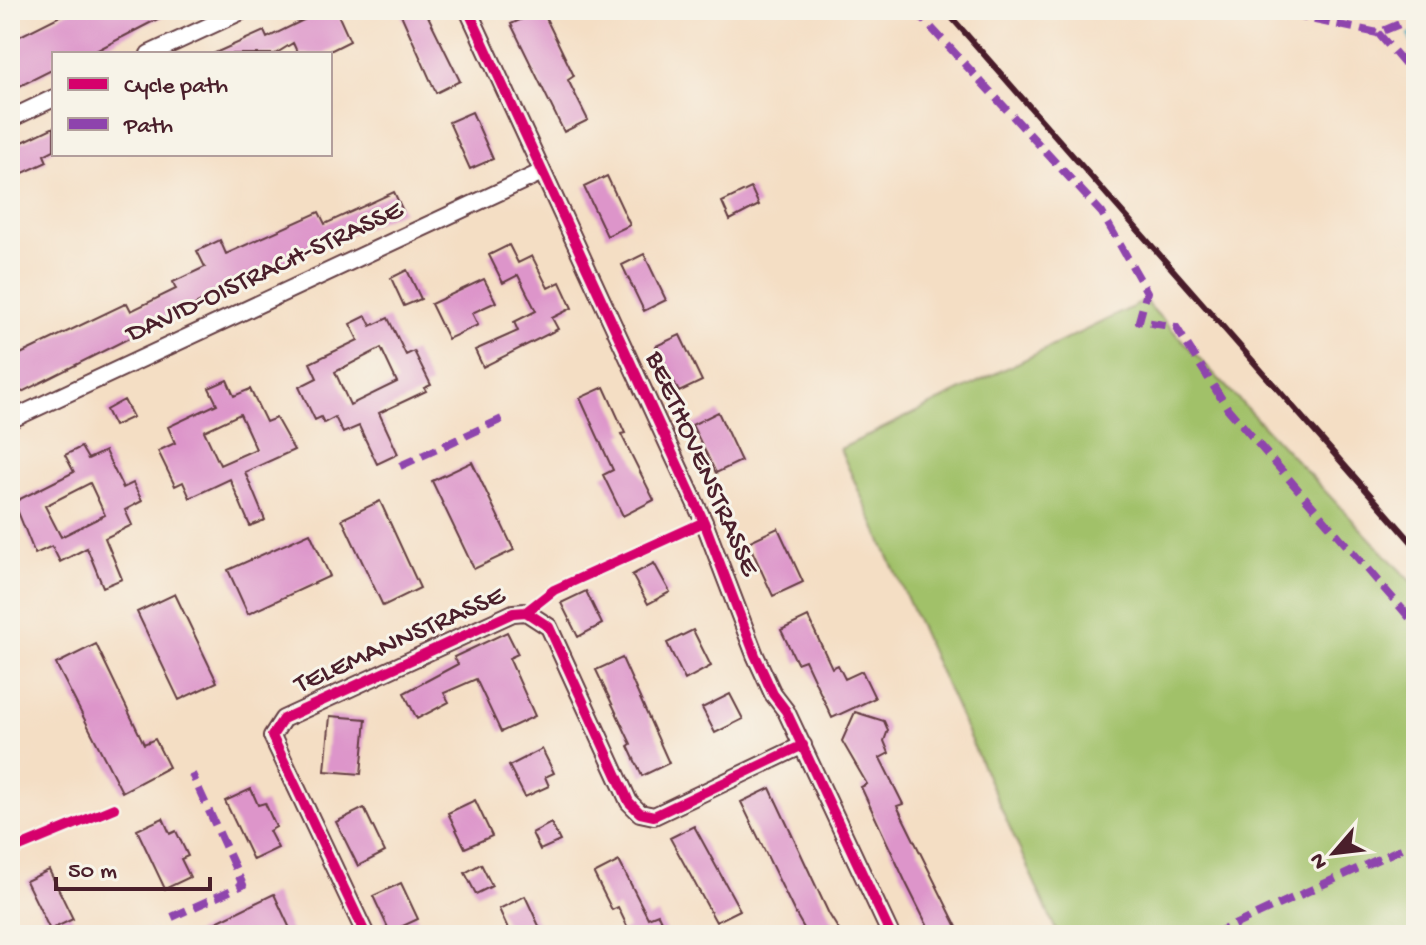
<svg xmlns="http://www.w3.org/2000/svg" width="1426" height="945" font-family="'Gochi Hand',sans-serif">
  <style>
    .green { fill: #a1c169; stroke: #76704a; stroke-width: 2 }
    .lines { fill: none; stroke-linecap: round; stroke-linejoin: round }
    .stream { stroke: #41acc0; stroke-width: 6 }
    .building { fill: #dd95ca; fill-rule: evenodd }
    .street-casing { stroke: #643c42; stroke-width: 20 }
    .street { stroke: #fff; stroke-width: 16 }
    .rail { stroke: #4a1f2b; stroke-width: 6 }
    .quiet { stroke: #8e44ad; stroke-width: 8; stroke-dasharray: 16 8; stroke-linecap: butt }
    .cycleway-casing { stroke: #f7f3e8; stroke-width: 15 }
    .cycleway { stroke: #d6006c; stroke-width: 10 }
    .labels { text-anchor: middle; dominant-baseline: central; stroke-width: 6; stroke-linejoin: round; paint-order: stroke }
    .street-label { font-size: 28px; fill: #4a1f2b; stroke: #f7f3e8 }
  </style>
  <rect width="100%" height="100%" fill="#f7f3e8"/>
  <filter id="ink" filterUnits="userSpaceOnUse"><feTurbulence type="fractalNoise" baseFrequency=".0125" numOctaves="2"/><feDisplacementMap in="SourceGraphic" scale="16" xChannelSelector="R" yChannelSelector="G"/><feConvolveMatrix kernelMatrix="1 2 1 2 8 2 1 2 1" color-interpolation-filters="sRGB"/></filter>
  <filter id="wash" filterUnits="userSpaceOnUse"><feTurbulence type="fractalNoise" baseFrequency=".006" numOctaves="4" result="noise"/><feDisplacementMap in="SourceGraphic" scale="32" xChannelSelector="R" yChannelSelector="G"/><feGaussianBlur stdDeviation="1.8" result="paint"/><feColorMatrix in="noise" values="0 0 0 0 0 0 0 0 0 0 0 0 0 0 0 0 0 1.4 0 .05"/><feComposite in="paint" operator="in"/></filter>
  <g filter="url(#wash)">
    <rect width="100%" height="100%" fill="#f4dec4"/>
    <path class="green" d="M1145,301L1416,587V935H1058L840,449Z"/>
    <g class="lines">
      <path class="stream" d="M1411,36L1416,50"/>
    </g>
    <g id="blocks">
      <path class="building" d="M72,10H175L90,54H54V69L10,91V41Z
        M324,10H336L350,41L324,54H298L293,43L275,54H213L264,31L267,38Z
        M399,10H425L460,81L436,93Z
        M542,10L574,76L568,80L588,120L564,132L511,24Z
        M472,112L493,159L470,169L449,122Z
        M54,127V150L44,155L47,162L21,174L18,167L10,171V148Z
        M607,176L630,225L607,236L584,187Z
        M751,188L759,205L730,220L722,202Z
        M394,192L403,211L217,294L10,398V359L127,303L131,311L176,289L173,282L205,267L197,251L220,240L226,254L319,212L325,224Z
        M509,245L518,263L532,256L548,288L560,282L572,308L552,318L558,329L483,367L475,350L518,331L514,322L536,311L518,275L503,283L489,255Z
        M644,254L666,300L644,311L622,265Z
        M407,270L421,299L404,306L391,278Z
        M484,279L496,302L472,313L478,325L448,339L431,304Z
        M366,316L371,326L388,318L406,355L414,351L431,385L424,388L426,391L379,413L398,454L377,464L359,426L343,433L335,417L324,423L321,417L315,420L299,387L317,378L310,363L358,340L350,324ZM381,348L397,382L350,405L335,372Z
        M680,335L702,381L679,392L656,346Z
        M227,380L234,396L250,389L266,422L276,418L294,450L245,472L265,520L250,526L230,479L190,498L183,482L175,486L158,451L175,443L168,427L217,404L209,388ZM240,414L256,449L220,465L204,431Z
        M604,387L625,433L621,434L654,500L623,516L603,475L613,470L580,398Z
        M124,400L133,417L114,426L106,410Z
        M718,412L741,461L716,473L692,425Z
        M81,447L88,459L105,451L123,488L133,483L142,501L125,510L132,525L105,538L122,579L103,587L87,548L60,562L52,546L35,554L14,502L74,472L65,455ZM90,483L105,515L61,537L45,506Z
        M472,462L514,550L474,569L432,481Z
        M380,501L420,588L383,606L342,519Z
        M778,528L803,582L773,596L748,542Z
        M310,533L330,576L248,614L228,570Z
        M654,563L670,592L648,604L632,575Z
        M586,591L602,624L578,637L561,603Z
        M175,594L217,682L179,700L137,612Z
        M808,617L832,668L838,665L845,679L862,671L875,698L832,718L805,660L797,663L781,630Z
        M693,630L711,666L685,680L667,643Z
        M507,632L518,654L509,658L535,716L501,732L476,679L444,693L449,702L417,719L404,693L458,664L454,657Z
        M96,644L144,744L155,739L169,767L122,792L56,664Z
        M622,658L669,763L642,776L628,746L631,744L596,670Z
        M730,694L743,719L715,733L702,708Z
        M855,712L884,721L888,730L884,741L889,753L880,758L903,804L897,806L961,935H932L906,883L861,787L867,784L842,741Z
        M330,716L366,719L361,774L325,771Z
        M542,749L554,773L545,777L549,786L525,797L509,766Z
        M770,788L829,914L842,935H808L794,911L741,802Z
        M251,789L258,805L265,803L276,827L269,831L278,848L253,860L225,801Z
        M475,800L492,836L465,848L448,813Z
        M364,808L385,852L358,866L336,822Z
        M163,818L170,834L176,831L188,856L181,859L190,877L165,889L137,830Z
        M551,823L560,841L540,850L532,833Z
        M694,826L740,910L716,922L670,838Z
        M619,861L648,918L658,914L668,935H613L628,928L618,907L612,910L594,874Z
        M481,864L492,886L476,894L465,873Z
        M49,870L73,919L50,930L26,881Z
        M401,883L418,919L390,932L373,896Z
        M274,894L293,935H190Z
        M525,896L540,928L525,935H511L499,909Z"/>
    </g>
  </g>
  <g filter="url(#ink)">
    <use href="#blocks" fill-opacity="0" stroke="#643c42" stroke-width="2"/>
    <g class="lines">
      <g class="street-casing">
        <path id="street" d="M468,10L704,522L755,655L773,694L786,711L891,935
          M149,54L244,10
          M10,119L54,98
          M10,420L542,172
          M366,935L272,736L283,719L513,613L526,612L549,627L629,802L640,813L654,816L803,745"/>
      </g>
      <use href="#street" class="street"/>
      <path class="rail" d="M945,10L1416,547"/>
      <path class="quiet" d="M915,10L1102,213L1147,292L1139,321L1176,327L1228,409L1416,625
        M1267,10L1378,33L1416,17
        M1378,33L1416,77
        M400,466L502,419
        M172,917L243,885L192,774
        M1212,935L1416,842"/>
      <g class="cycleway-casing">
        <path id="cycleway" d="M468,10L704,522L755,655L773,694L786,711L891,935
          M526,612L554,590L704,522
          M10,851L114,808
          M366,935L272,736L283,719L513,613L526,612L549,627L629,802L640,813L654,816L803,745"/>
      </g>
      <use href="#cycleway" class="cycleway"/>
    </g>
  </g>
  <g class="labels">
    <g class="street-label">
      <text transform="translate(265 273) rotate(-25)">DAVID-OISTRACH-STRASSE</text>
      <text transform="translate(701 464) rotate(66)">BEETHOVENSTRASSE</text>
      <text transform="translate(400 641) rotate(-24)">TELEMANNSTRASSE</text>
    </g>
  </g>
  <rect width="1426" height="945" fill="none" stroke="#f7f3e8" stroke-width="40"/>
  <rect x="52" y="52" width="280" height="104" fill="#f7f3e8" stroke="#b29e9c" stroke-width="2"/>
  <rect x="68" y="78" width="40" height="12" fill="#d6006c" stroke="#b29e9c" stroke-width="2"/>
  <text x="124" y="92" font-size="24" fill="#4a1f2b">Cycle path</text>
  <rect x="68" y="118" width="40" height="12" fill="#8e44ad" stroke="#b29e9c" stroke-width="2"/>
  <text x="124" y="132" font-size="24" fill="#4a1f2b">Path</text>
  <g transform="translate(1334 853) rotate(242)" stroke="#f7f3e8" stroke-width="6" paint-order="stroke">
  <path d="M0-6L14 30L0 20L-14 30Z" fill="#4a1f2b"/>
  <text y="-12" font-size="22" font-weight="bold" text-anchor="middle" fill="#4a1f2b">N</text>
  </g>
  <path d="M56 877v12h154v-12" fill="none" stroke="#4a1f2b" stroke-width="4"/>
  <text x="68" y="877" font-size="24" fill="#4a1f2b" stroke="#f7f3e8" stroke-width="6" paint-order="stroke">50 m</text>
</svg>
